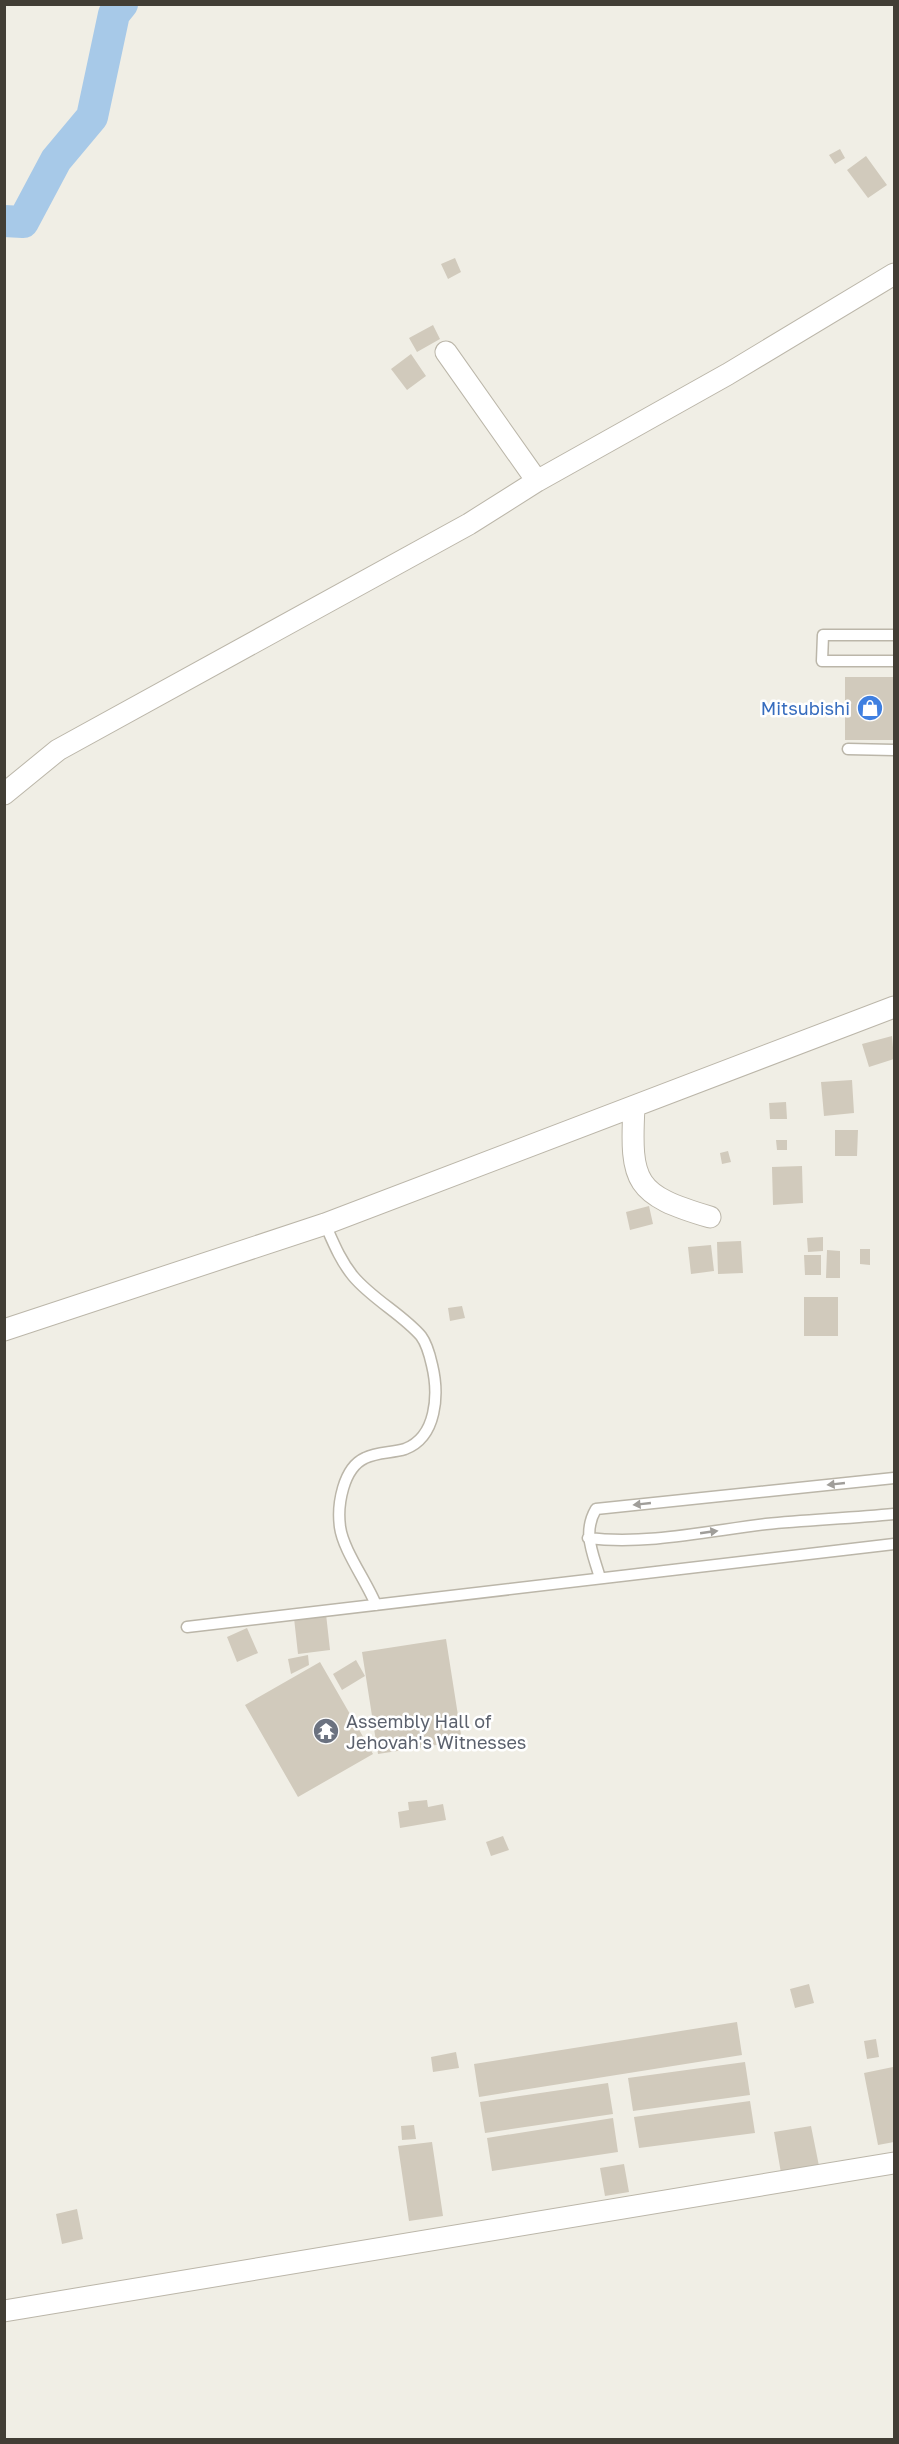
<svg xmlns="http://www.w3.org/2000/svg" width="899" height="2444" font-family="'Golos Text',sans-serif">
  <style>
    .lines { fill: none; stroke-linecap: round; stroke-linejoin: round }
    .river { stroke: #a7c9e8; stroke-width: 32 }
    .building { fill: #d1cabc }
    .service-casing { stroke: #bbb6a9; stroke-width: 13 }
    .minor-casing { stroke: #bbb6a9; stroke-width: 23 }
    .service { stroke: #fff; stroke-width: 10 }
    .minor { stroke: #fff; stroke-width: 21 }
    .oneway { fill: #a09e9a }
    .labels { text-anchor: middle; dominant-baseline: central; stroke-width: 5; stroke-linejoin: round; paint-order: stroke }
    .shop-label { font-size: 18px; fill: #366cbe; stroke: #fff; text-anchor: end }
    .worship-label { font-size: 18px; fill: #5b616d; stroke: #fff; text-anchor: start }
  </style>
  <rect width="100%" height="100%" fill="#f0eee5"/>
  <g class="lines">
    <path class="river" d="M4,221L23,222L56,160L92,117L114,14L122,4"/>
  </g>
  <path class="building" d="M840,149L845,158L835,164L829,155Z
    M866,156L887,185L868,198L847,170Z
    M455,258L461,272L448,279L441,264Z
    M433,325L440,339L417,352L409,338Z
    M411,354L426,376L407,390L391,369Z
    M845,677H894V740H845Z
    M892,1036L894,1059L869,1067L862,1044Z
    M852,1080L854,1113L824,1116L821,1082Z
    M786,1102L787,1119H770L769,1103Z
    M835,1130H858L857,1156H835Z
    M776,1140H787V1150H777Z
    M728,1151L731,1162L722,1164L720,1153Z
    M802,1166L803,1203L773,1205L772,1167Z
    M649,1206L653,1224L630,1230L626,1212Z
    M823,1237V1251L808,1252L807,1238Z
    M741,1241L743,1273L718,1274L717,1242Z
    M711,1245L714,1271L691,1274L688,1247Z
    M860,1249H870V1265L860,1264Z
    M827,1250L840,1251V1278H826Z
    M804,1255H821V1275H805Z
    M804,1297H838V1336H804Z
    M462,1306L465,1318L450,1321L448,1308Z
    M326,1614L330,1650L298,1654L294,1618Z
    M247,1628L258,1653L237,1662L227,1637Z
    M446,1639L462,1741L378,1754L362,1652Z
    M308,1655L309,1665L291,1674L288,1659Z
    M356,1660L365,1676L342,1690L333,1674Z
    M320,1662L373,1754L298,1797L245,1705Z
    M427,1800L428,1807L443,1804L446,1820L400,1828L398,1812L409,1810L408,1802Z
    M503,1836L509,1850L491,1856L486,1842Z
    M809,1984L814,2003L795,2008L790,1989Z
    M737,2022L742,2055L479,2097L474,2064Z
    M876,2039L879,2057L867,2059L864,2041Z
    M456,2052L459,2068L433,2072L431,2057Z
    M745,2062L750,2095L633,2111L628,2078Z
    M893,2067L894,2142L878,2145L864,2073Z
    M608,2083L613,2114L485,2133L480,2102Z
    M750,2101L755,2133L639,2148L634,2117Z
    M613,2118L618,2152L492,2171L487,2138Z
    M414,2125L416,2139L402,2140L401,2126Z
    M811,2126L819,2166L781,2173L774,2132Z
    M432,2142L443,2216L409,2221L398,2146Z
    M624,2164L629,2192L605,2196L600,2168Z
    M77,2209L83,2239L62,2244L56,2214Z"/>
  <g class="lines">
    <g class="service-casing">
      <path id="service" d="M894,635H823L822,661H894
        M848,749L894,750
        M325,1224C333,1242 340,1260 353,1276C372,1299 402,1314 421,1336C427,1344 430,1356 432,1365C439,1394 437,1437 405,1449C392,1453 377,1452 365,1458C343,1468 337,1505 340,1527C343,1550 367,1582 376,1605
        M588,1538C647,1545 708,1531 766,1524C809,1520 852,1518 894,1514
        M600,1578C593,1553 582,1533 596,1509L894,1478
        M187,1627L894,1544"/>
    </g>
    <g class="minor-casing">
      <path id="minor" d="M446,352L537,481
        M4,794L58,750L469,524L537,481L728,374L894,274
        M634,1107C630,1183 635,1195 710,1217
        M4,1330L325,1224L894,1007
        M4,2311L894,2163"/>
    </g>
    <use href="#service" class="service"/>
    <use href="#minor" class="minor"/>
  </g>
  <defs><path id="oneway-solid" d="M-6-.8H1V-3.2L6.5 0L1 3.2V.8H-6Z" transform="scale(1.5)"/></defs>
  <g class="oneway">
    <use href="#oneway-solid" transform="translate(836 1484) rotate(174)"/>
    <use href="#oneway-solid" transform="translate(642 1504) rotate(174)"/>
    <use href="#oneway-solid" transform="translate(709 1532) rotate(-8)"/>
  </g>
  <defs>
    <g id="shop-disc" transform="scale(1.35)"><circle r="9.5" fill="#3f7fe0" stroke="#fff"/><path d="M-5-2.5h2.3a2.7 3.5 0 0 1 5.4 0H5L5.5 6h-11ZM-1.5-2.5h3a1.5 2.3 0 0 0-3 0Z" fill="#fff"/></g>
    <g id="temple-disc" transform="scale(1.35)"><circle r="9.5" fill="#6b7280" stroke="#fff"/><path d="M0-6L5-2H3V0L6.5 2.5H4V6H1.5V3h-3V6H-4V2.5H-6.5L-3 0V-2H-5Z" fill="#fff"/></g>
  </defs>
  <g fill-rule="evenodd">
    <use href="#shop-disc" x="870" y="708"/>
    <use href="#temple-disc" x="326" y="1731"/>
  </g>
  <g class="labels">
    <g class="shop-label">
      <text x="850" y="708">Mitsubishi</text>
    </g>
    <g class="worship-label">
      <text x="346" y="1721">Assembly Hall of<tspan x="346" dy="21">Jehovah's Witnesses</tspan></text>
    </g>
  </g>
  <rect width="899" height="2444" fill="none" stroke="#423e35" stroke-width="12"/>
</svg>
